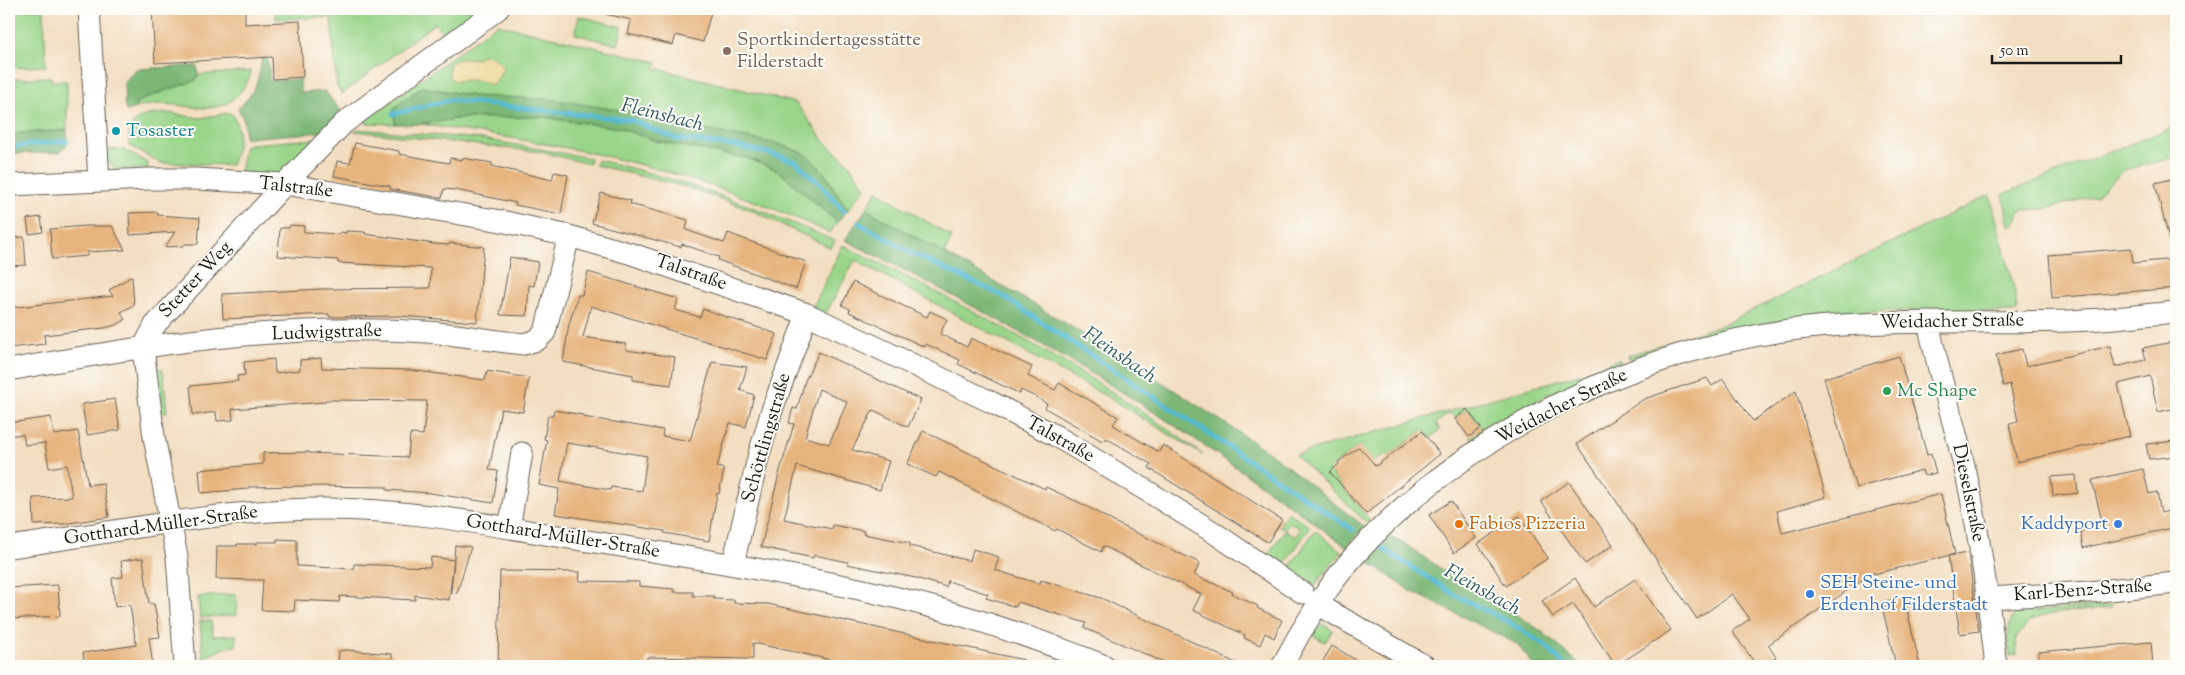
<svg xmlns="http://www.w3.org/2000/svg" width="2185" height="675" font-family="'Sorts Mill Goudy',serif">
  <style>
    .green { fill: #9ad68a; stroke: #5b7953 }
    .forest { fill: #7bb776; stroke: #4c6a49 }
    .sand { fill: #eeda9e; stroke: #857b5d }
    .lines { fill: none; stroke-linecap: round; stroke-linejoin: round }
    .stream { stroke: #53bad1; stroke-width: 5 }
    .building { fill: #e7b47d; fill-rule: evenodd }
    .minor-casing { stroke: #676056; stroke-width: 23 }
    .minor { stroke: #fff; stroke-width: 21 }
    .education-dot { fill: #8d6e63; stroke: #fdfcf7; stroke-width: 2 }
    .culture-dot { fill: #0f9aa8; stroke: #fdfcf7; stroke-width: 2 }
    .leisure-dot { fill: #2e9e5b; stroke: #fdfcf7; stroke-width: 2 }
    .food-dot { fill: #e8710a; stroke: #fdfcf7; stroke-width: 2 }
    .shop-dot { fill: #3f7fe0; stroke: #fdfcf7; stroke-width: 2 }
    .labels { text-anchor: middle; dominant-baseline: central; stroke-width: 4; stroke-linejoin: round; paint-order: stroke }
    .education-label { font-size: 19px; fill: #785e54; stroke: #fdfcf7; text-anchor: start }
    .culture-label { font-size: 19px; fill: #0d838f; stroke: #fdfcf7; text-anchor: start }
    .street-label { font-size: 19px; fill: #1c1c1c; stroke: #fdfcf7 }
    .leisure-label { font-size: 19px; fill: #27864d; stroke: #fdfcf7; text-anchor: start }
    .food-label { font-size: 19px; fill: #c56008; stroke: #fdfcf7; text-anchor: start }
    .shop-label { font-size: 19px; fill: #366cbe; stroke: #fdfcf7; text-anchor: end }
    .water-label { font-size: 20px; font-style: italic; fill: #325b64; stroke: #fdfcf7 }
  </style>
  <rect width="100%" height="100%" fill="#fdfcf7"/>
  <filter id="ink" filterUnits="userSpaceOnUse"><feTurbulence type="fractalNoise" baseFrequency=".02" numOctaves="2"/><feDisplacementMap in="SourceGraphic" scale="10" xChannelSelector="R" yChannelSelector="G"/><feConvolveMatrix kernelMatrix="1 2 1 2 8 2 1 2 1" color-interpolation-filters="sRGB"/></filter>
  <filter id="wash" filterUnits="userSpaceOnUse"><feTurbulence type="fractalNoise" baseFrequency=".0096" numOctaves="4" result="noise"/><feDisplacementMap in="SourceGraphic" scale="20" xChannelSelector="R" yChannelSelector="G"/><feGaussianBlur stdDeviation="1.12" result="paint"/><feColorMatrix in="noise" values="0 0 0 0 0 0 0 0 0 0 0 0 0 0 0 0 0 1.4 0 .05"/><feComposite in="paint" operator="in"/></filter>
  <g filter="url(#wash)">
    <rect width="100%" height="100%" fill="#f3dec1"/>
    <path class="green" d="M9,9H44L46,66L9,68Z
      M275,9H481L445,36L435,23L342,94L337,87L331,17L276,19Z
      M579,16L622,27L618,45L575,34Z
      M497,24L657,62L655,68L796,103L824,141L848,163L865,187L848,210L822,170L806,154L778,144L672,124L638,113L474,96L422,87L394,108L395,124L366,123V120Z
      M251,71C250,79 246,84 241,91C218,119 192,104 161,104C153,104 143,106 135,108L136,103C155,93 175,88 196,80L198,75Z
      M51,77L52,81H67V130L9,134V79Z
      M167,113L200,118L229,113L233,115C242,131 238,148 231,165L160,163L129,145C127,116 143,115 167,113Z
      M542,117L620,128L656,141L750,159L779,171L837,222L830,233C766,204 702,180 634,163C564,145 492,135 421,124L462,118Z
      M2176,126V157L2124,170L2096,196L2045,209L2021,210L2013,226H2009L2003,194Z
      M358,129L482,139L590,158L589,164L541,152L354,131Z
      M315,139L286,172L272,177L240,173L245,146L250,144Z
      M122,149L148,163V169H115L106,158L105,150Z
      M597,160C680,178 758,208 835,241L831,248L751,210L715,197L682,186L595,165Z
      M877,191L952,237L944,254L866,209Z
      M1990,195L2015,292L2017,312L1888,311L1801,316L1725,331L1628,359L1627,356L1722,325Z
      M843,245C967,307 1093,371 1203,455L1108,397L855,260L825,315L812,309Z
      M1619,359L1621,362C1569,384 1517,407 1472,440L1470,438L1482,428L1467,409L1455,418L1450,413L1436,423L1440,430L1430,438L1423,430L1387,457L1385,454L1374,462L1359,445L1328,470L1370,520L1367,523L1295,455L1583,373Z
      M155,368L163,369L167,412L159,413Z
      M1288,512L1310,527L1282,568L1266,557L1285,530L1295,537L1300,529L1290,522L1285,529L1279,526Z
      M1315,530L1342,552L1314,586L1287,571Z
      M236,594L237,615L200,618L198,597Z
      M2110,605L2111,608L2050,614L2030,621L2016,638L2017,655L2010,656C2008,641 2004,624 2017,613Z
      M200,621H211L213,636L236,635V646L226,647L203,658Z
      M1323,624L1333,630L1325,642L1312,635L1314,631Z"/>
    <path class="forest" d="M262,58L268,59L270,81L300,79L301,93L325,91L343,114L324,132L245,138L244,120L238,108C255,94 259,80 262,58Z
      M197,66L198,75L196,80C176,88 155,93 136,103L135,108L126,111L125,108L124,83L136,69Z
      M422,87L474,96L549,99L638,113L672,124L778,144L806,154L822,170L848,210L837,222L779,171L750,159L656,141L620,128L542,117L462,118L421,124H395L394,108Z
      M67,130V144L60,152L9,154V134Z
      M866,209L1037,306L1160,381L1269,452L1365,527L1347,547C1268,489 1187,431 1104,381C1019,330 933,284 845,240Z
      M1390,537L1406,545L1456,579L1494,600L1541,631L1582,666H1534L1517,644L1409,590L1367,561Z"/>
    <path class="sand" d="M482,55C491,55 500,60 503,68L496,82L492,85L475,80L454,81L449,77V65C459,57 466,58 478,59Z"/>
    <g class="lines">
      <path class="stream" d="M393,114L449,100L631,120L676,139L735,146L768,153L795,161L820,184L844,211
        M9,147L67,141
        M859,223L913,254L1001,295L1353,530
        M1380,547L1457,596L1507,621L1545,645L1565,666"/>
    </g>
    <g id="blocks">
      <path class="building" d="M152,9H245V24L300,21L303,77L273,79L272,57L155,63Z
        M607,9H698L711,12L703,42L676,35L673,45L628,34L631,20L606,14Z
        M355,143L399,151V154L449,163L450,158L462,160V158L492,163V166L552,180L554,172L568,175L561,214L515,205L516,203L456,190L444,189L442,198L390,189V186L334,176L337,161L350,163Z
        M2176,178V247H2171L2155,183Z
        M601,193L631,201L630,204L688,220L686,230L724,243L728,233L806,262L796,289L718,260L719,257L682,244L681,247L592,223Z
        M158,212L157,215L200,218L198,244H185L183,246L165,247L175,232L130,235L129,213Z
        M41,217L43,232L29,234L27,219Z
        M290,225L304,226V232L340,234V232L346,233V231L365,232V234L435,244L449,245L450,243L484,247L477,322L400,316L329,317V314L223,319L222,294L322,289L430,288L431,268L338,263V260L278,256L280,228H289Z
        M85,226H112L125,250L87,252V256L52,259L50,229Z
        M24,237L26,265L9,266V238Z
        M2131,248L2133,263L2176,259V288L2052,298L2049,255Z
        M510,257L538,262L534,286L529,285L527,316L500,315Z
        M588,272L678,299L675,310L700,317L703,309L777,334L767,360L591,306L583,337L626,344V350L675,357L671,385L633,380V375L563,362L569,324L578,295H582Z
        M132,276L134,305L121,312L125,320L116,325L104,328L44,335L45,344L9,348V308L113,296L109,290Z
        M853,282L927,317L930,311L947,319L940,334L967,347L971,338L1032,367L1028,376L1055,390L1059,383L1096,404L1118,417L1113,425L1159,452L1163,445L1282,520L1268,542L1262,539L1149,468L1151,464L1106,438L1104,442L1045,408L1047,404L1036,397L1021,390L1020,394L958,364L960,360L926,344L925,347L849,312L850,309L842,305Z
        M2173,342L2176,358V408L2158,412L2150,376L2118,384L2130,436L2017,462L2009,424L2018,421L2010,384L2003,386L1996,355L2022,349L2026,366L2110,346L2115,367L2146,360L2143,348Z
        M819,352L921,400L908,427L873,410L852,450L889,461L880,490L797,466L784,519L832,529L833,525L864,531L863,534L910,543V546L970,561L973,549L999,557L995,570L1040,584L1041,580L1101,598L1242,666H1173L1084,628L1086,623L1018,602L1016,607L986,598L988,594L948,581L946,587L916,578L847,564L848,562L814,555L813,558L761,547L779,474L794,424L789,423L793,408L797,409L805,381ZM819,389L847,402L829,444L805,437Z
        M1899,356L1927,455L1931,454L1936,473L1924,476L1922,470L1856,488L1824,378Z
        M321,358L322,368L409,370L485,380L487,371L529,378L523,412L501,409L489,470L498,471L493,503L430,493L387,490V487L304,486L248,487V489L201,493L199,470L263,464V453L309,452V453L408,457L410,434L423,435L427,401L325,400V402L232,409L233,420L217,421L216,412L193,415L190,386L238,381L237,376L245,375L244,362L274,359L275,373L300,370V360Z
        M712,362L747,367L740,390L754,395L746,427L730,423L717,467L724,469L719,494L717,493L709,541L664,533L665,531L555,514L559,489L539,485L547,440L544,439L548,415L553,416L554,410L583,415V417L663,430L662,436L690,441ZM567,443L647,456L642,491L611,487L610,490L560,481Z
        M1707,378L1712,386L1723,379L1753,421L1796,391L1826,497L1777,511L1782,533L1941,494L1955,554L1874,574V572L1768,645L1776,657L1763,666H1757L1732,631L1750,619L1732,594L1697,619L1577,444L1644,399Z
        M115,399L120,430L87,435L82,404Z
        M1467,409L1481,428L1469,437L1455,419Z
        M51,417L54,435L78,431L88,485L103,483L109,517L63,524L34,525L33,498L72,497L67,465L49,468L45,443L25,445L23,434L9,436V423Z
        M923,431L1045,489L1046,487L1084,505L1116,523L1200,563L1194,575L1233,592L1232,594L1258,606L1257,608L1282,620L1274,638L1265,633L1260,645L1244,638L1245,635L1193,610L1201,594L1103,546L1101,552L1057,529L1055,531L939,472L936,477L907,464Z
        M1422,431L1440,454L1366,514L1330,472L1339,464L1338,462L1359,447L1376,466Z
        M2176,441V456L2149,459L2146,444Z
        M2143,469L2149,494L2157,492L2161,513L2176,509V527L2083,548L2080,531L2103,526L2092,480Z
        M2076,475L2078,493L2053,496L2051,477Z
        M1569,482L1613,545L1585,564L1541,501Z
        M1451,501L1476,538L1454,553L1429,515Z
        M1519,516L1548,558L1506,586L1478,544Z
        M277,539L297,540V566L354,569V564L430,567L431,557L454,560L449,600L415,595V600L340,596L339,602L295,600L294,611L261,610L263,580L216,579L217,546H237V544H257V542H277Z
        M455,545L471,547L457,593L451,592Z
        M1968,553L1979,631L1960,634L1948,556Z
        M143,558L149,604H154L160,637L149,638L153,666H85L83,653L136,645L130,605L115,607L112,578L123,577L121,561Z
        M500,571L580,572L579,581L639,582V586L674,589V592H693V596H714V599L734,600V603L768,604L1024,660V666H832V660L753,643V659L647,657L646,666H498Z
        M1575,578L1594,607L1635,579L1671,630L1616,666L1573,604L1553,617L1542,601Z
        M58,585L60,616L9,619V588Z
        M1904,597L1920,666H1896L1881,602Z
        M2151,642L2153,666H2039L2038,652Z
        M1332,646L1366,666H1320Z
        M346,650L392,654V666H338L339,651Z"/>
    </g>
  </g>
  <g filter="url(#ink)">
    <use href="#blocks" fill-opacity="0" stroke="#676056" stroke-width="1"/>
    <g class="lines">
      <g class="minor-casing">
        <path id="minor" d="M89,9L99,181
          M9,185L149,179H196L285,184L501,221L569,236L632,254L807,314L991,402L1056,436L1139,486L1210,530L1303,593
          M1928,322C1939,375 1955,426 1967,478C1980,540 1989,603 1996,666
          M9,370C145,345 287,322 426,332C459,334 491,341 524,344L537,340L545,332L569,236
          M509,528L522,453
          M9,547C112,533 216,510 321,509C410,508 500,527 588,541C679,555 769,570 859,589C943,607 1026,634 1105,666
          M733,564L758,458L772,410L807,314
          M1989,598L2089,592L2176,583
          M1319,605L1425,666
          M185,666L177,557L154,437L143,348L155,325L285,184L344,123L498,9
          M1282,666C1300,631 1328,585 1355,555C1462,436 1639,348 1798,329C1888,319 1979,323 2069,321C2105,320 2140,315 2176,312"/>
      </g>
      <use href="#minor" class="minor"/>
    </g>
  </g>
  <circle class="education-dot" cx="727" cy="51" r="5"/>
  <circle class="culture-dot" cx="116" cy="131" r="5"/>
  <circle class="leisure-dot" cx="1887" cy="391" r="5"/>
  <circle class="food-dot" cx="1459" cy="524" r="5"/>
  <g class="shop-dot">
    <circle cx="2118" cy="524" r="5"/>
    <circle cx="1810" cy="594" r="5"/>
  </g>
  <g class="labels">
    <g class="education-label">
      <text x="737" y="40">Sportkindertagesstätte<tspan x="737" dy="22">Filderstadt</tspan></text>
    </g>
    <g class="culture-label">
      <text x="126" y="131">Tosaster</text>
    </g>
    <g class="street-label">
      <text transform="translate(296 188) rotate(6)">Talstraße</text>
      <text transform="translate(691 273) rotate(19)">Talstraße</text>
      <text transform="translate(196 280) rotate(-47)">Stetter Weg</text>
      <text transform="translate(1952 322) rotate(-1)">Weidacher Straße</text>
      <text transform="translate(327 333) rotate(-2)">Ludwigstraße</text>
      <text transform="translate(1562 407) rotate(-27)">Weidacher Straße</text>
      <text transform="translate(767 438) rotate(-74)">Schöttlingstraße</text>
      <text transform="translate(1060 440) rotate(29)">Talstraße</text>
      <text transform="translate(1968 493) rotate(78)">Dieselstraße</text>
      <text transform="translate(161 526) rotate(-8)">Gotthard-Müller-Straße</text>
      <text transform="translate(563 537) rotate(9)">Gotthard-Müller-Straße</text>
      <text transform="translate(2083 591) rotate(-4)">Karl-Benz-Straße</text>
    </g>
    <g class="leisure-label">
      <text x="1897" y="391">Mc Shape</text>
    </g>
    <g class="food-label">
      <text x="1469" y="524">Fabios Pizzeria</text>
    </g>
    <g class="shop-label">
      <text x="2108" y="524">Kaddyport</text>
      <text x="1820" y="583" text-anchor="start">SEH Steine- und<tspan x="1820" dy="22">Erdenhof Filderstadt</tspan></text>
    </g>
    <g class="water-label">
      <text transform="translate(662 116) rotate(14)">Fleinsbach</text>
      <text transform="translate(1119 356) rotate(34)">Fleinsbach</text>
      <text transform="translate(1482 591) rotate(29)">Fleinsbach</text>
    </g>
  </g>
  <rect width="2185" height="675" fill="none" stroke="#fdfcf7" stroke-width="30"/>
  <path d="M1992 55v8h129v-8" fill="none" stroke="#1c1c1c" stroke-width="2.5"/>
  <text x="2000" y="55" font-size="15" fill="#1c1c1c" stroke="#fdfcf7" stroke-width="4" paint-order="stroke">50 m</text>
</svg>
